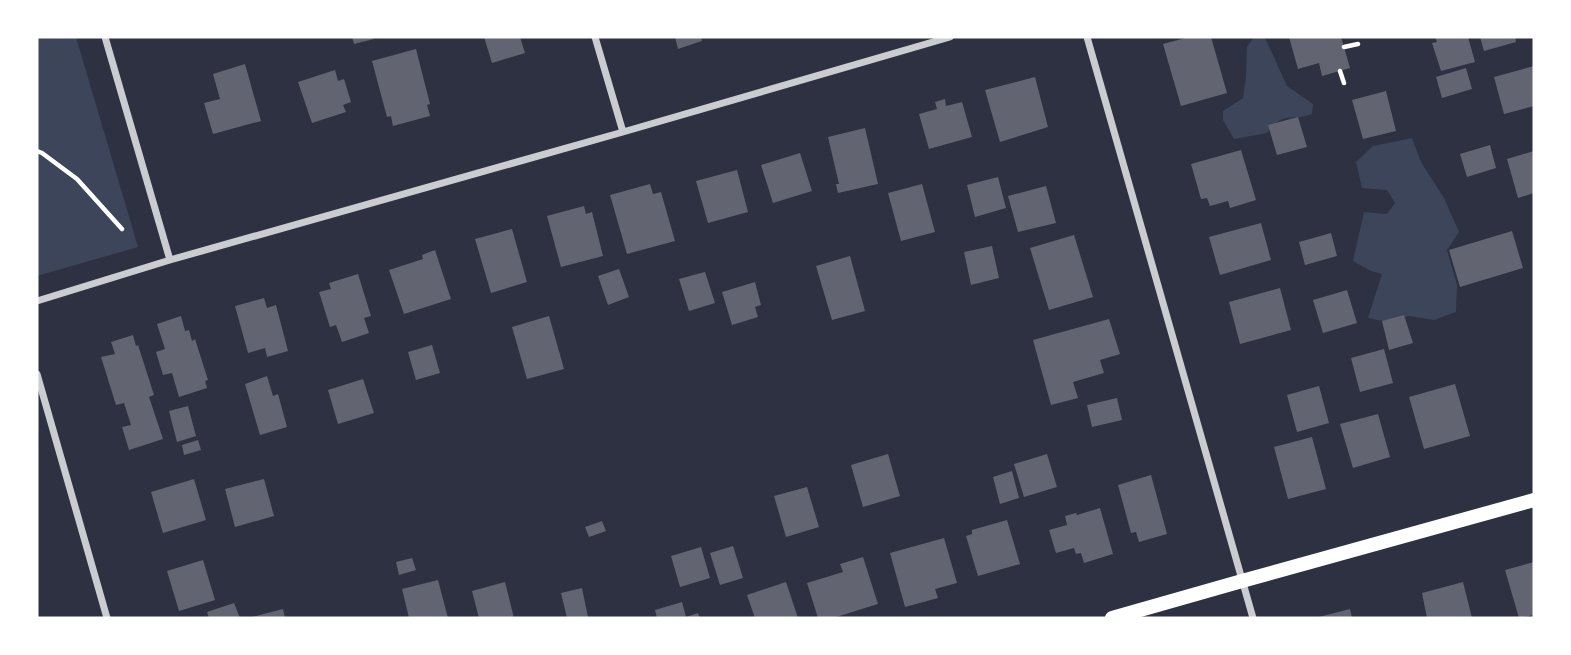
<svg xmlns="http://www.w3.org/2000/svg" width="1571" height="655" font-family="'Fira Sans Condensed',sans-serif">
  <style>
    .green { fill: #3c4559 }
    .building { fill: #626471 }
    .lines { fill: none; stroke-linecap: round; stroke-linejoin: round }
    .path { stroke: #fff; stroke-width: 4.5 }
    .minor { stroke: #caccd0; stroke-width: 7 }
    .secondary { stroke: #fff; stroke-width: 14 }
  </style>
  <rect width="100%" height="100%" fill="#2d3142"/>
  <path class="green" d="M37,37H76L138,247L37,276Z
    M1254,37H1263L1266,40L1287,86L1313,104L1312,114C1288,123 1286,109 1267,133L1234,139L1223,120V111L1243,98L1246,77L1247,47Z
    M1412,138L1421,162L1444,198L1459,232L1447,250L1457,285L1456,312L1434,320L1409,316L1387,322L1368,318L1382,274L1371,271L1353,261L1364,212L1387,214L1395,203L1387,190L1362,188L1356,162L1373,146Z"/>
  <path class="building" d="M352,37H373L374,39L354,44Z
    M484,37H520L525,53L492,63Z
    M675,37H701L702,41L678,49Z
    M1189,37H1211L1227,93L1181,106L1163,44Z
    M1289,37H1341L1350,68L1322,76L1319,63L1298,69Z
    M1435,37H1468L1475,62L1441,71L1432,43L1437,42Z
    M1480,37H1515L1516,42L1484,51Z
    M416,49L430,104L427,105L430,116L393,126L391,116L387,117L372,61Z
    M245,64L261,121L213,134L204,103L220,99L213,74Z
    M1534,66V106L1504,114L1494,77Z
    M1466,68L1472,89L1442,98L1436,77Z
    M335,70L338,81L344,79L351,102L343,105L346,112L312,123L298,82Z
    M1035,77L1048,127L1000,142L985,90Z
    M1386,91L1396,131L1363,139L1352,100Z
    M945,99L946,106L962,102L972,137L929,149L919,114L937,109L935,102Z
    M1298,117L1307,147L1277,155L1268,125Z
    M865,128L878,184L838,193L836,184H839L828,137Z
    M1490,145L1496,168L1467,177L1460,154Z
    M1241,150L1256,200L1230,208L1228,201L1210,206L1207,198L1201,199L1191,164Z
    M1534,151V193L1518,198L1507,159Z
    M800,153L812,191L773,203L761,165Z
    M737,170L748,212L708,223L696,181Z
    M998,177L1006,208L975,217L967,185Z
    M650,184L653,194L661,192L675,241L627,254L610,195Z
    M922,184L935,232L901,241L888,193Z
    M1046,186L1056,223L1018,232L1008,196Z
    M584,206L586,214L592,212L603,256L561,267L547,216Z
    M1261,223L1271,260L1220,275L1209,237Z
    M512,229L527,282L491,293L475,239Z
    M1512,231L1523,268L1460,287L1449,250Z
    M1331,233L1337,256L1305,265L1299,242Z
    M1074,235L1093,297L1049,310L1030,248Z
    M992,246L999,278L971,285L964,252Z
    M435,250L451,299L404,314L389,270L423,259L422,255Z
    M850,256L865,311L832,320L816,266Z
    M619,269L629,297L608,305L598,276Z
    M705,272L715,303L689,311L679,279Z
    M358,274L371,316L364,318L369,333L342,342L336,325L330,327L319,292L331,289L329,283Z
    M755,282L761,305L755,307L758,317L732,325L722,292Z
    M1280,288L1291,330L1240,344L1229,302Z
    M1347,290L1357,323L1323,333L1313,300Z
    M264,298L267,308L276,305L288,351L267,357L265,348L248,353L235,306Z
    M1404,315L1413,343L1389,350L1382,321Z
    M181,316L185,331L189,330L192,341L195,339L208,380L205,381L207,388L179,397L172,373L163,375L156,352L165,349L157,324Z
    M549,316L564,369L527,379L512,327Z
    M1109,319L1120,354L1100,360L1104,373L1073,382L1078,398L1051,405L1033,340Z
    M133,335L136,346L138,345L154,395L149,397L163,439L129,450L122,427L131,425L124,403L116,405L101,357L115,354L111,342Z
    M432,345L440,373L416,380L408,352Z
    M1384,349L1393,383L1360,392L1351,358Z
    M267,376L273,396L278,394L287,427L260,435L245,384Z
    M363,379L374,413L338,424L328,390Z
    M1455,384L1470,436L1424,449L1409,397Z
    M1319,386L1329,423L1297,432L1287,395Z
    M1117,398L1122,420L1092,427L1087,405Z
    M188,406L196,436L177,442L169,411Z
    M1378,414L1390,457L1353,468L1340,424Z
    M1312,437L1326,489L1288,499L1274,447Z
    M198,440L201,450L184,455L182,445Z
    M888,454L900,496L863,507L851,465Z
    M1047,454L1057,487L1024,497L1014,464Z
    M1012,471L1019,498L1000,504L993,477Z
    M1151,475L1167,534L1139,542L1136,532L1131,533L1118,485Z
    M194,479L206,520L163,533L151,492Z
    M264,479L274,516L235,527L225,489Z
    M807,487L819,527L786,537L774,496Z
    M1100,508L1113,554L1084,563L1081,553L1076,554L1074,548L1056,553L1049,530L1067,525L1065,516L1076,513L1077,515Z
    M1007,520L1020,564L978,576L966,536L972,534V530Z
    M602,521L606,531L589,537L585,527Z
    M944,538L957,583L935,589L938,598L905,607L890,553Z
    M733,546L743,578L720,585L710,553Z
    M701,547L710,578L680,587L671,556Z
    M863,557L878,604L833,618H818L807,583L843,572L840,564Z
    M412,558L416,570L399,575L396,562Z
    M203,560L215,600L179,611L167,571Z
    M1534,562V615L1519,618L1505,570Z
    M438,580L448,618H409L402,589Z
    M505,582L514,618H479L472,591Z
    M786,582L798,618H755L747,595Z
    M1463,582L1472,618H1427L1422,593Z
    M582,588L588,617L567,618L561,593Z
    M682,602L686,617L698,613L700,618H657L655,610Z
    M234,603L240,618H209L207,612Z
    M283,609L285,618H253L252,617Z
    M1350,609L1352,618H1319V617Z"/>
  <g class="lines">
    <path class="path" d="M1344,47L1358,44
      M1340,71L1344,83
      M37,151L42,153L77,179L122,229"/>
    <path class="minor" d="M105,37L170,260
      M595,37L623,132
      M1087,37L1253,618
      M37,301L170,260L623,132L950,37
      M37,374L107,618"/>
    <path class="secondary" d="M1112,618L1242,581L1534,500"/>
  </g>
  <rect width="1571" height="655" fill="none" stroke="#ffffff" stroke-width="77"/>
</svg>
